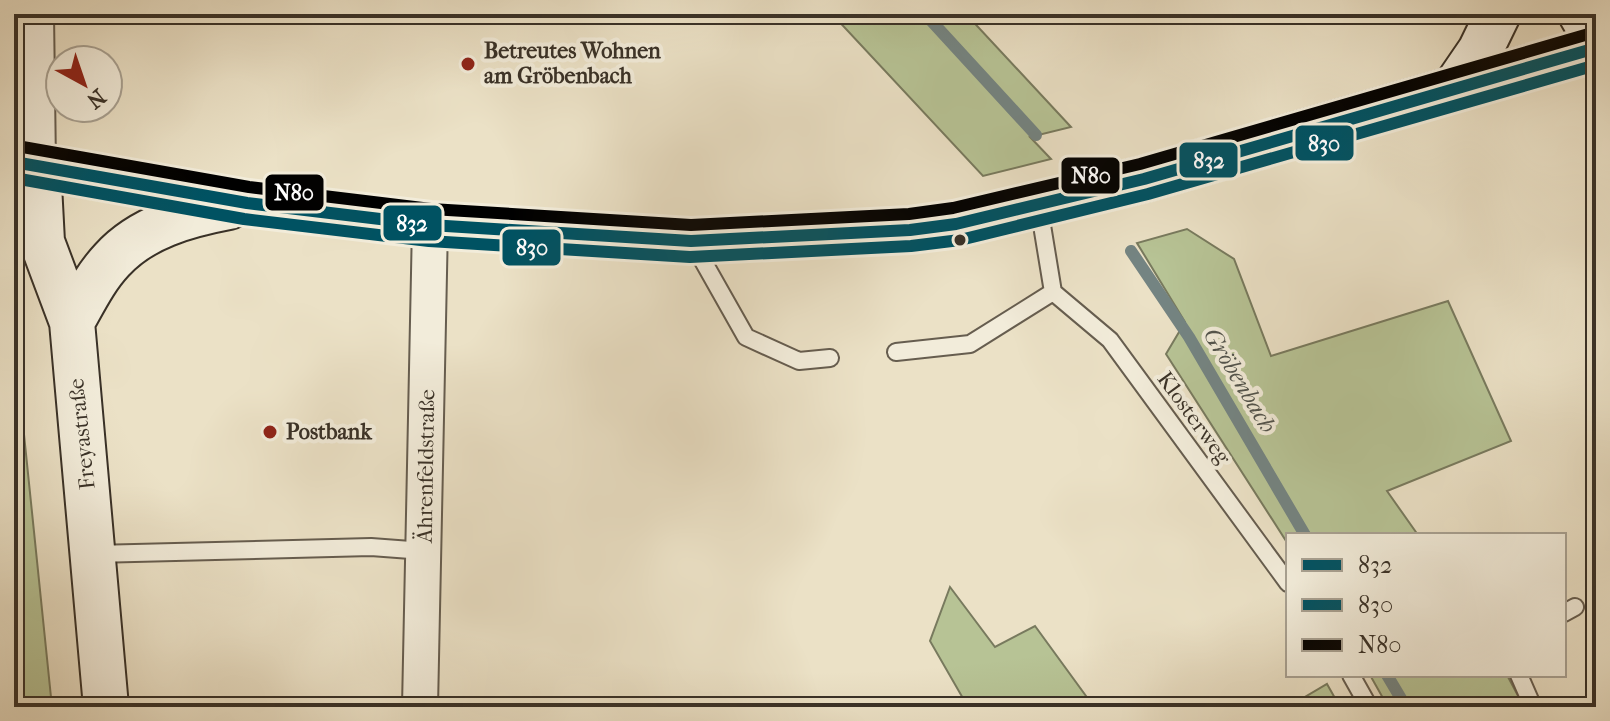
<svg xmlns="http://www.w3.org/2000/svg" width="1610" height="721" font-family="'IM FELL French Canon',serif">
  <style>
    .green { fill: #b7c395; stroke: #787a5e; stroke-width: 2 }
    .lines { fill: none; stroke-linecap: round; stroke-linejoin: round }
    .stream { stroke: #748482; stroke-width: 12 }
    .lane-casing { stroke: #665d4f; stroke-width: 20 }
    .street-casing { stroke: #665d4f; stroke-width: 38 }
    .secondary-casing { stroke: #393127; stroke-width: 48 }
    .lane { stroke: #f2ecda; stroke-width: 16 }
    .street { stroke: #f2ecda; stroke-width: 34 }
    .secondary { stroke: #f2ecda; stroke-width: 44 }
    .bus-1-casing { stroke: #f2ecda; stroke-width: 18 }
    .bus-2-casing { stroke: #f2ecda; stroke-width: 18 }
    .bus-3-casing { stroke: #f2ecda; stroke-width: 18 }
    .bus-1 { stroke: #005262; stroke-width: 12 }
    .bus-2 { stroke: #005262; stroke-width: 12 }
    .bus-3 { stroke: #000; stroke-width: 12 }
    .poi-dot { fill: #8f2418; stroke: #f2ecda; stroke-width: 3 }
    .bus-dot { fill: #393127; stroke: #f2ecda; stroke-width: 3 }
    .labels { text-anchor: middle; dominant-baseline: central; stroke-width: 8; stroke-linejoin: round; paint-order: stroke }
    .poi-label { font-size: 22px; font-weight: bold; fill: #393127; stroke: #f2ecda; text-anchor: start }
    .street-label { font-size: 22px; fill: #393127; stroke: #f2ecda }
    .water-label { font-size: 24px; font-style: italic; fill: #52544d; stroke: #f2ecda }
    .line-badge { stroke: #f2ecda; stroke-width: 3 }
    .badge-label { font-size: 22px; text-anchor: middle; font-weight: bold; fill: #fff }
  </style>
  <rect width="100%" height="100%" fill="#ebe1c6"/>
  <filter id="stains"><feTurbulence type="fractalNoise" baseFrequency=".0025" numOctaves="4"/><feColorMatrix values="0 0 0 0 .2 0 0 0 0 .09 0 0 0 0 .02 0 0 0 .5 -.17"/></filter>
  <radialGradient id="worn" r=".72"><stop offset=".6" stop-color="#630" stop-opacity="0"/><stop offset="1" stop-color="#630" stop-opacity=".3"/></radialGradient>
  <path class="green" d="M832,14H966L1071,127L1030,137L1051,159L983,176Z
    M1187,229L1234,259L1271,356L1448,301L1511,441L1387,491L1418,535H1288V544L1166,354L1185,322L1137,243Z
    M14,337L52,707H14Z
    M950,587L995,647L1035,626L1094,707H968L930,641Z
    M1370,675H1507L1524,707H1388Z
    M1327,684L1340,707H1288Z"/>
  <g class="lines">
    <path class="stream" d="M925,14L1036,135
      M1131,251L1189,337L1305,535
      M1387,675L1406,707"/>
    <g class="lane-casing">
      <path id="lane" d="M1039,207L1053,292
        M694,245L746,337L799,361L830,358
        M1053,292L1110,340L1288,583
        M896,352L970,344L1053,292
        M94,554L371,547L424,551
        M1564,613L1575,607
        M1351,675L1369,707
        M1519,675L1533,707"/>
    </g>
    <g class="street-casing">
      <path id="street" d="M36,14L38,166
        M420,707L430,225"/>
    </g>
    <g class="secondary-casing">
      <path id="secondary" d="M1581,14L1596,40
        M1454,89L1480,51L1498,14
        M14,162L247,203L430,225L691,241L910,230L956,224L1144,179L1596,48
        M38,166L42,242L72,322L106,707
        M72,322C84,301 95,278 112,260C142,227 187,215 229,207"/>
    </g>
    <use href="#lane" class="lane"/>
    <use href="#street" class="street"/>
    <use href="#secondary" class="secondary"/>
    <g class="bus-1-casing">
      <path id="bus-1" d="M14,162L247,203L430,225L691,241L910,230L956,224L1144,179L1596,48"/>
    </g>
    <g class="bus-2-casing">
      <path id="bus-2" d="M14,178L244,219L429,241L690,257L911,246L960,240L1148,194L1596,65"/>
    </g>
    <g class="bus-3-casing">
      <path id="bus-3" d="M17,146L249,187L431,209L691,225L909,214L953,208L1140,164L1592,33"/>
    </g>
    <use href="#bus-1" class="bus-1"/>
    <use href="#bus-2" class="bus-2"/>
    <use href="#bus-3" class="bus-3"/>
  </g>
  <g class="poi-dot">
    <circle cx="468" cy="64" r="8"/>
    <circle cx="270" cy="432" r="8"/>
  </g>
  <circle class="bus-dot" cx="960" cy="240" r="7"/>
  <g class="labels">
    <g class="poi-label">
      <text x="484" y="51">Betreutes Wohnen<tspan x="484" dy="25">am Gröbenbach</tspan></text>
      <text x="286" y="432">Postbank</text>
    </g>
    <g class="street-label">
      <text transform="translate(1194 418) rotate(54)">Klosterweg</text>
      <text transform="translate(82 434) rotate(-96)">Freyastraße</text>
      <text transform="translate(426 466) rotate(-89)">Ährenfeldstraße</text>
    </g>
    <g class="water-label">
      <text transform="translate(1240 380) rotate(59)">Gröbenbach</text>
    </g>
  </g>
  <g class="line-badge">
    <rect x="1294" y="124" width="61" height="38" rx="8" fill="#005262"/>
    <rect x="1178" y="141" width="61" height="38" rx="8" fill="#005262"/>
    <rect x="1060" y="156" width="61" height="39" rx="8" fill="#000"/>
    <rect x="264" y="173" width="61" height="39" rx="8" fill="#000"/>
    <rect x="382" y="204" width="61" height="38" rx="8" fill="#005262"/>
    <rect x="501" y="228" width="61" height="39" rx="8" fill="#005262"/>
  </g>
  <g class="badge-label">
    <text x="1324" y="151">830</text>
    <text x="1209" y="168">832</text>
    <text x="1091" y="183">N80</text>
    <text x="294" y="200">N80</text>
    <text x="412" y="231">832</text>
    <text x="532" y="255">830</text>
  </g>
  <rect width="1610" height="721" fill="none" stroke="#ebe1c6" stroke-width="48"/>
  <rect x="16" y="16" width="1578" height="689" fill="none" stroke="#393127" stroke-width="4"/>
  <rect x="24" y="24" width="1562" height="673" fill="none" stroke="#393127" stroke-width="2"/>
  <rect x="1286" y="533" width="280" height="144" fill="#f2ecda" stroke="#a8a192" stroke-width="2"/>
  <rect x="1302" y="559" width="40" height="12" fill="#005262" stroke="#a8a192" stroke-width="2"/>
  <text x="1358" y="573" font-size="24" fill="#393127">832</text>
  <rect x="1302" y="599" width="40" height="12" fill="#005262" stroke="#a8a192" stroke-width="2"/>
  <text x="1358" y="613" font-size="24" fill="#393127">830</text>
  <rect x="1302" y="639" width="40" height="12" fill="#000000" stroke="#a8a192" stroke-width="2"/>
  <text x="1358" y="653" font-size="24" fill="#393127">N80</text>
  <g transform="translate(84 84) rotate(140)"><circle r="38" fill="#f2ecda" stroke="#a8a192" stroke-width="2"/>
  <path d="M0-6L14 30L0 20L-14 30Z" fill="#8f2418"/>
  <text y="-12" font-size="22" font-weight="bold" text-anchor="middle" fill="#393127">N</text>
  </g>
  <rect width="100%" height="100%" filter="url(#stains)"/>
  <rect width="100%" height="100%" fill="url(#worn)"/>
</svg>
